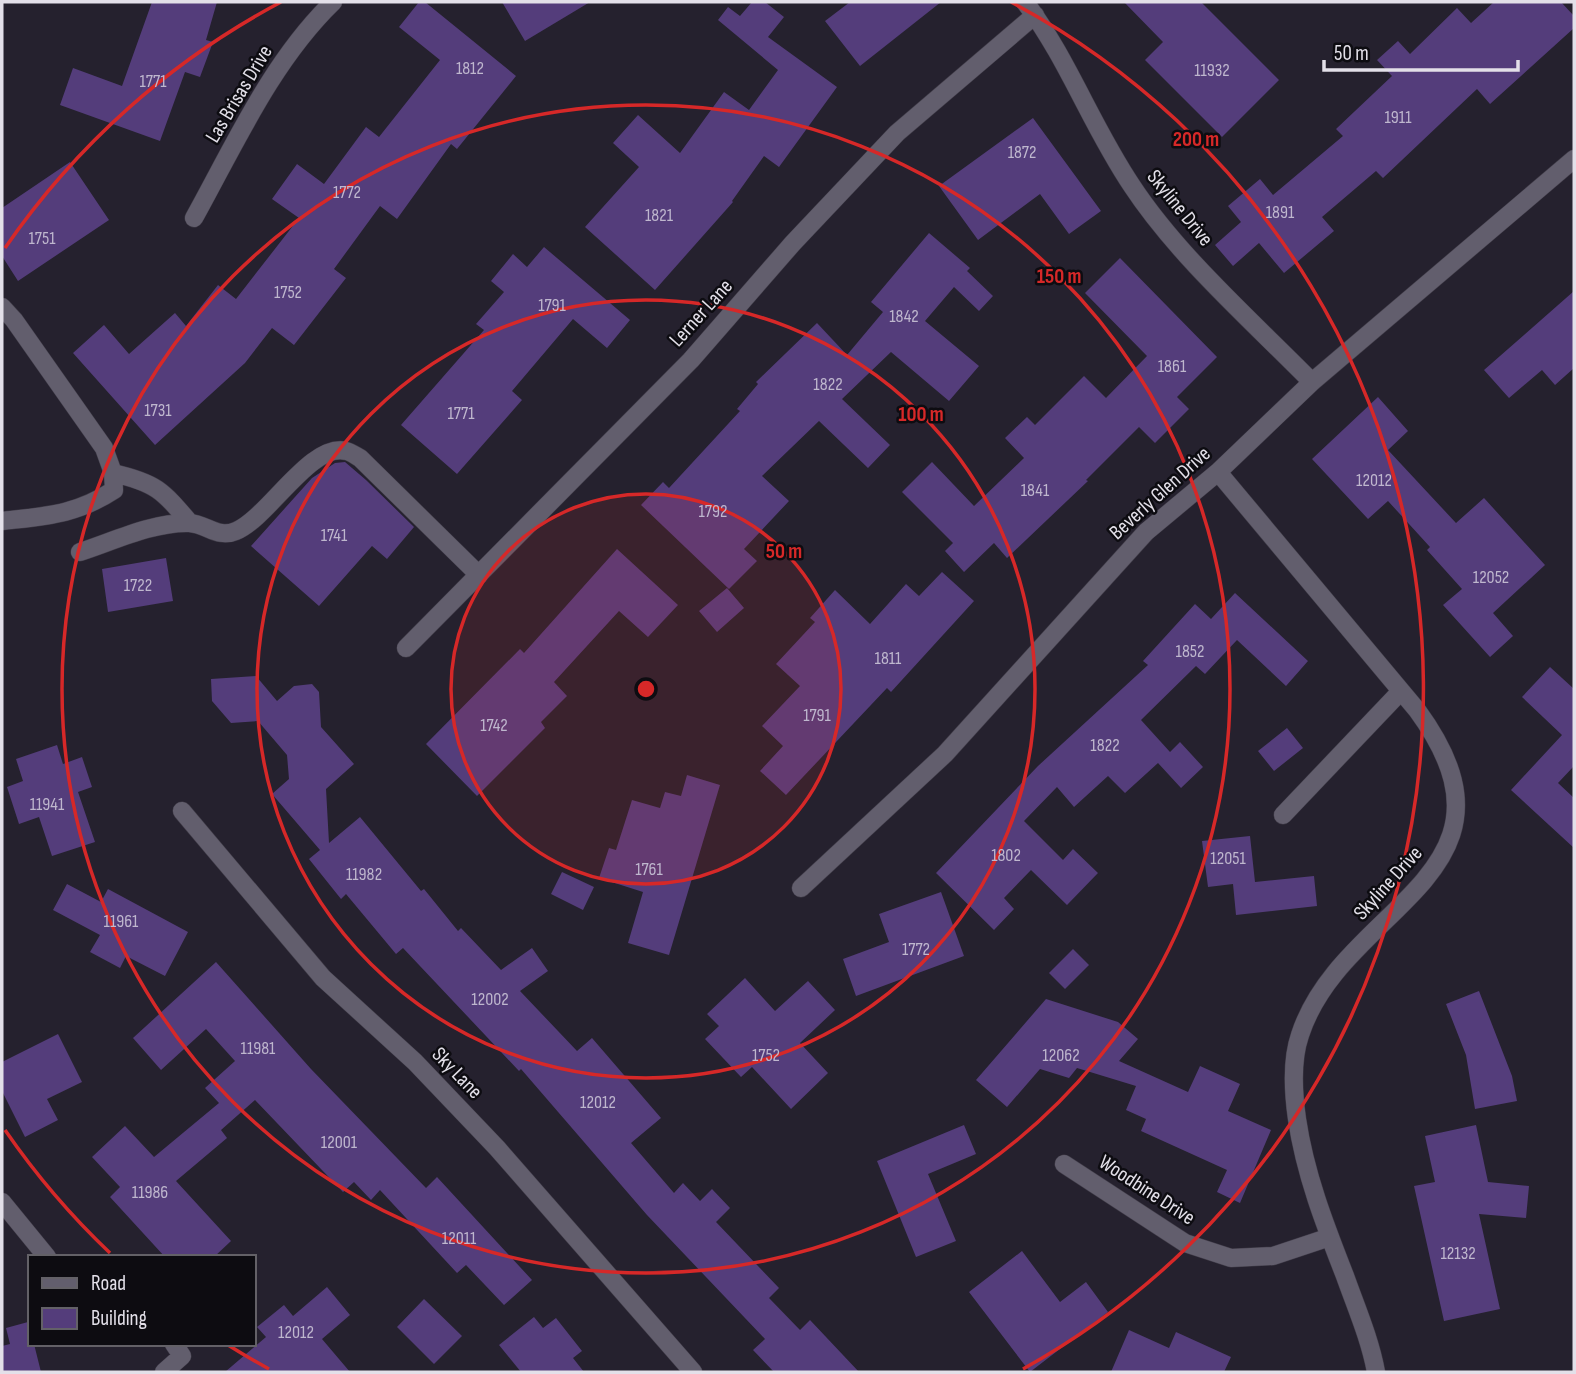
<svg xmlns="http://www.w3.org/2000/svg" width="1576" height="1374" font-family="'Sofia Sans Condensed',sans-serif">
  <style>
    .building { fill: #543d7b }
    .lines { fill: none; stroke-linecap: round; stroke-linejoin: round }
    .minor-casing { stroke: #413d49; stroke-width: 19 }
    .minor { stroke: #625e6d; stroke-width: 18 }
    .ring { fill: none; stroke: #d62828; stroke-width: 3.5 }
    .labels { text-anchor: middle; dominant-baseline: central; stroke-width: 5; stroke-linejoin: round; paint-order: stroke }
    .number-label { font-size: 18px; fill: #bfb7ce }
    .street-label { font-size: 21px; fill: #e3e0e9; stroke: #0d0c11 }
    .centre { fill: #d62828; stroke: #0d0c11; stroke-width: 3.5 }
    .ring-label { font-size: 21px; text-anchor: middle; font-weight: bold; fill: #d62828; stroke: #0d0c11; stroke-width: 5; stroke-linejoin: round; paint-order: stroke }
  </style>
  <rect width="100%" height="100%" fill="#25212e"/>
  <path class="building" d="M152,2H217L206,40L213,42L200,77L185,72L160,141L60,105L73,68L122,86Z
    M419,2H425L516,76L457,149L451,144L397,219L380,206L334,269L346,278L294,345L272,328L245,363L155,445L73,353L104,325L129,354L175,313L186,326L218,285L236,299L299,218L272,199L297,164L324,184L366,127L379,137L440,60L399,27Z
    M502,2H590L525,41Z
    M752,2H765L784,17L768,37L837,87L779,167L764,156L732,201L733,202L655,290L585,227L639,167L613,143L638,115L680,153L724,92L749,110L778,70L718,20L728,7L740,16Z
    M850,2H941L860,66L825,21Z
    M1124,2H1201L1279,80L1222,137L1145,60L1163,42Z
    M1494,2H1561L1574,16V28L1490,104L1477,89L1383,178L1376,171L1322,217L1334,231L1284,273L1259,243L1233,266L1215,245L1241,222L1228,206L1260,179L1273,195L1343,136L1336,129L1392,76L1377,60L1398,41L1410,54L1457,8L1471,23Z
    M1033,118L1101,211L1069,234L1040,194L978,240L939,186Z
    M70,162L109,220L18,281L2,256V208Z
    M929,233L970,268L967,271L993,296L979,311L954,287L925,321L979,366L949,401L891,352L842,399L890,445L868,468L819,421L762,476L789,501L744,549L757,561L729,589L641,505L663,482L669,488L740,411L737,409L758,384L756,382L817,323L847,355L883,312L871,302Z
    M544,247L630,320L607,348L573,319L512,391L522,400L457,474L401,425L484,330L476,324L504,292L491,281L513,254L527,267Z
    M1120,258L1217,357L1177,397L1189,409L1155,443L1139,427L1086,480L1088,481L1007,558L994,543L964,572L945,551L953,543L902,492L932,462L974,506L1024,458L1005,438L1027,417L1035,425L1084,376L1106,398L1147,356L1085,293Z
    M1574,291V368L1555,385L1542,370L1509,398L1484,370Z
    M1378,397L1408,431L1388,450L1456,523L1484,498L1545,565L1493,613L1513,636L1490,657L1443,605L1462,589L1427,550L1430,547L1388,501L1368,519L1312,459Z
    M345,462L366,480L414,527L387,559L372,546L319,606L251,546L312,478L335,463Z
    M617,549L678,605L648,637L619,611L554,682L567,696L541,722L545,728L477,796L426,744L520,649L524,653Z
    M166,558L173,601L108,612L102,569Z
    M942,572L974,601L891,692L887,688L786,795L760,771L783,746L762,726L800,686L776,664L815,622L810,618L835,590L870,624L906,584L919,596Z
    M727,588L744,608L717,632L699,611Z
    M1235,593L1308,661L1286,686L1237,640L1205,674L1196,666L1141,720L1170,752L1180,742L1203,767L1181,788L1158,763L1125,793L1108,776L1074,807L1057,787L1024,821L1063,860L1073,849L1098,873L1067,905L1031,870L1004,898L1014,909L994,930L936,873L1038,766L1148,665L1143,661L1195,604L1211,619Z
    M1550,667L1574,689V766L1558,783L1574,798V848L1511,790L1562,735L1522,697Z
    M256,676L277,701L294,686L312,684L319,692L321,727L354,764L326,789L329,843L360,817L421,891L424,889L458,931L461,928L501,970L532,948L548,971L520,991L577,1051L592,1038L661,1118L631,1143L674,1193L683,1183L700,1201L712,1189L730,1208L716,1222L779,1288L769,1298L800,1330L810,1320L859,1372H774L753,1350L765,1339L647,1215L521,1069L519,1071L403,948L396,954L346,894L341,899L309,859L320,850L272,794L289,779L287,755L258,721L231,723L212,701L211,679Z
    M1287,728L1303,748L1274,771L1258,751Z
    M57,745L63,764L82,757L92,787L78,792L95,842L52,856L39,817L19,824L7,787L23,781L16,759Z
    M687,775L720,785L669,955L628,943L643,892L599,878L609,848L616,850L632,800L660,808L665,792L681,796Z
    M1250,836L1255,882L1314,876L1317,906L1236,915L1233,884L1208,887L1202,841Z
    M562,872L594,887L583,910L551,894Z
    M67,884L101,902L108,889L188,932L165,976L126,956L120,968L90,952L100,935L53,910Z
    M941,892L964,956L856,996L843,959L889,942L879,914Z
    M1073,949L1089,965L1065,989L1049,973Z
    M216,962L311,1069L426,1188L437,1177L532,1280L504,1305L466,1265L457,1273L380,1190L371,1200L354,1182L343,1192L255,1100L221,1130L227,1138L176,1181L231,1241L214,1257H165L110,1197L120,1187L92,1157L125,1126L154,1157L219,1103L205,1088L235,1061L206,1029L161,1070L133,1038Z
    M745,978L775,1011L808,981L835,1010L800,1043L828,1073L791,1109L752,1067L741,1077L705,1039L719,1026L707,1014Z
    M1479,991L1512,1076L1517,1101L1475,1109L1466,1055L1446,1004Z
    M1046,999L1118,1022L1138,1039L1119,1061L1188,1092L1200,1066L1240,1084L1228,1111L1271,1130L1240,1203L1217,1192L1227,1170L1141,1131L1146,1119L1126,1110L1136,1086L1077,1068L1069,1078L1040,1069L1007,1107L976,1080Z
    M58,1034L82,1082L47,1099L58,1120L25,1137L2,1091V1062Z
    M964,1125L976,1154L928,1174L956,1241L916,1257L877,1161Z
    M1476,1125L1488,1182L1529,1186L1526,1218L1479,1214L1500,1309L1444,1321L1414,1186L1435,1182L1425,1136Z
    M1022,1251L1060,1302L1086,1282L1108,1312L1030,1372L969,1292Z
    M327,1287L350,1315L322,1339L350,1372H225L266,1337L257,1327L284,1305L293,1316Z
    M424,1299L462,1336L434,1364L397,1327Z
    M534,1317L543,1328L556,1318L582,1351L573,1358L584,1372H521L499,1345Z
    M28,1322L30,1344H34L41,1372H2V1346L10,1344L6,1328Z
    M1129,1330L1169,1348L1176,1332L1231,1357L1224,1372H1111Z"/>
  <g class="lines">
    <g class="minor-casing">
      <path id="minor" d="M1025,2C1068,59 1092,127 1132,186C1178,256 1253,322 1312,382
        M194,218C235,144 272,61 333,2
        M2,307L14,320L104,448L113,473L114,490C76,515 45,516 2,521
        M1218,472L1417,710C1538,875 1342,905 1300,1035C1291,1061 1293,1091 1297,1119C1305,1174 1325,1225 1345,1276C1356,1307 1370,1339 1376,1372
        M113,473C156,483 162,490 190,523
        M80,552C114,541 153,522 189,523C207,524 218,539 236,531C268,518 311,442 346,451C351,452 356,456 360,458L479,575
        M406,648L691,360L793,243L897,133L1035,15
        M182,811L323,978L415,1062L497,1148L693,1372
        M1283,815L1401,691
        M801,888L945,754L1146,532L1218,472L1312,382L1574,159
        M1064,1164L1185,1243L1231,1258L1273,1256L1330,1237
        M2,1202L47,1257
        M164,1372L182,1356L174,1344"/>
    </g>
    <use href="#minor" class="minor"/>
  </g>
  <circle cx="646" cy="689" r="195" fill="#d62828" fill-opacity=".12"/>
  <g class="ring">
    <circle cx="646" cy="689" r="195"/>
    <circle cx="646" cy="689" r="389"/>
    <circle cx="646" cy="689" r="584"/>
    <path d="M269 1369A778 778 0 0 1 228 1345M110 1253A778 778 0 0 1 5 1130M5 248A778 778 0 0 1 281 2M1011 2A778 778 0 0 1 1023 1369"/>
  </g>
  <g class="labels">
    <g class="number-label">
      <text x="470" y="68">1812</text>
      <text x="1212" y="70">11932</text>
      <text x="153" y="81">1771</text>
      <text x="1398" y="117">1911</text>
      <text x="1022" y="152">1872</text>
      <text x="347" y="192">1772</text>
      <text x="1280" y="212">1891</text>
      <text x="659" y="215">1821</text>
      <text x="42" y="238">1751</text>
      <text x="288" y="292">1752</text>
      <text x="552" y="305">1791</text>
      <text x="904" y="316">1842</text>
      <text x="1172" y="366">1861</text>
      <text x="828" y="384">1822</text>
      <text x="158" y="410">1731</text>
      <text x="461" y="413">1771</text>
      <text x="1374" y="480">12012</text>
      <text x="1035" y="490">1841</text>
      <text x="713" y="511">1792</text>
      <text x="334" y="535">1741</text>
      <text x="1491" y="577">12052</text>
      <text x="138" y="585">1722</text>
      <text x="1190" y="651">1852</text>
      <text x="888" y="658">1811</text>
      <text x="817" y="715">1791</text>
      <text x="494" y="725">1742</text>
      <text x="1105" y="745">1822</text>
      <text x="47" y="804">11941</text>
      <text x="1006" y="855">1802</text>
      <text x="1228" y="858">12051</text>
      <text x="649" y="869">1761</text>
      <text x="364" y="874">11982</text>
      <text x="121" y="921">11961</text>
      <text x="916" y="949">1772</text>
      <text x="490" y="999">12002</text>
      <text x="258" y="1048">11981</text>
      <text x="766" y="1055">1752</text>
      <text x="1061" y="1055">12062</text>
      <text x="598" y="1102">12012</text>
      <text x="339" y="1142">12001</text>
      <text x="150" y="1192">11986</text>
      <text x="459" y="1238">12011</text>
      <text x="1458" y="1253">12132</text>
      <text x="296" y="1332">12012</text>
    </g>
    <g class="street-label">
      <text transform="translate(239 94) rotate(-59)">Las Brisas Drive</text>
      <text transform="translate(1180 208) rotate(51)">Skyline Drive</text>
      <text transform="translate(701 313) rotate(-48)">Lerner Lane</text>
      <text transform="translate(1160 493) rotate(-42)">Beverly Glen Drive</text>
      <text transform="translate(1388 883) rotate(-48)">Skyline Drive</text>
      <text transform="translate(457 1073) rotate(46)">Sky Lane</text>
      <text transform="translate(1147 1190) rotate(33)">Woodbine Drive</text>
    </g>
  </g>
  <circle cx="646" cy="689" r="10" class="centre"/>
  <g class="ring-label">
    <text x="1196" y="146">200 m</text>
    <text x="1059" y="283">150 m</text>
    <text x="921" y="421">100 m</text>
    <text x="784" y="558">50 m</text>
  </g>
  <rect width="1576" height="1374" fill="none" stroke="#e3e0e9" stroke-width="7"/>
  <rect x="28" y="1255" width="228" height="91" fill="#0d0c11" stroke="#636167" stroke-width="2"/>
  <rect x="42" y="1278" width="35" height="10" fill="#625e6d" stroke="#636167" stroke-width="2"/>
  <text x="91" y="1290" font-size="21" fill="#e3e0e9">Road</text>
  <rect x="42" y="1308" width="35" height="21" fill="#543d7b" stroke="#636167" stroke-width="2"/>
  <text x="91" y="1325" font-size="21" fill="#e3e0e9">Building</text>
  <path d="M1324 60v10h194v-10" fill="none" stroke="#e3e0e9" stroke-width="3.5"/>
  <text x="1334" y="60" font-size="21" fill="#e3e0e9" stroke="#0d0c11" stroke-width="5" paint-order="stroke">50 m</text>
</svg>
